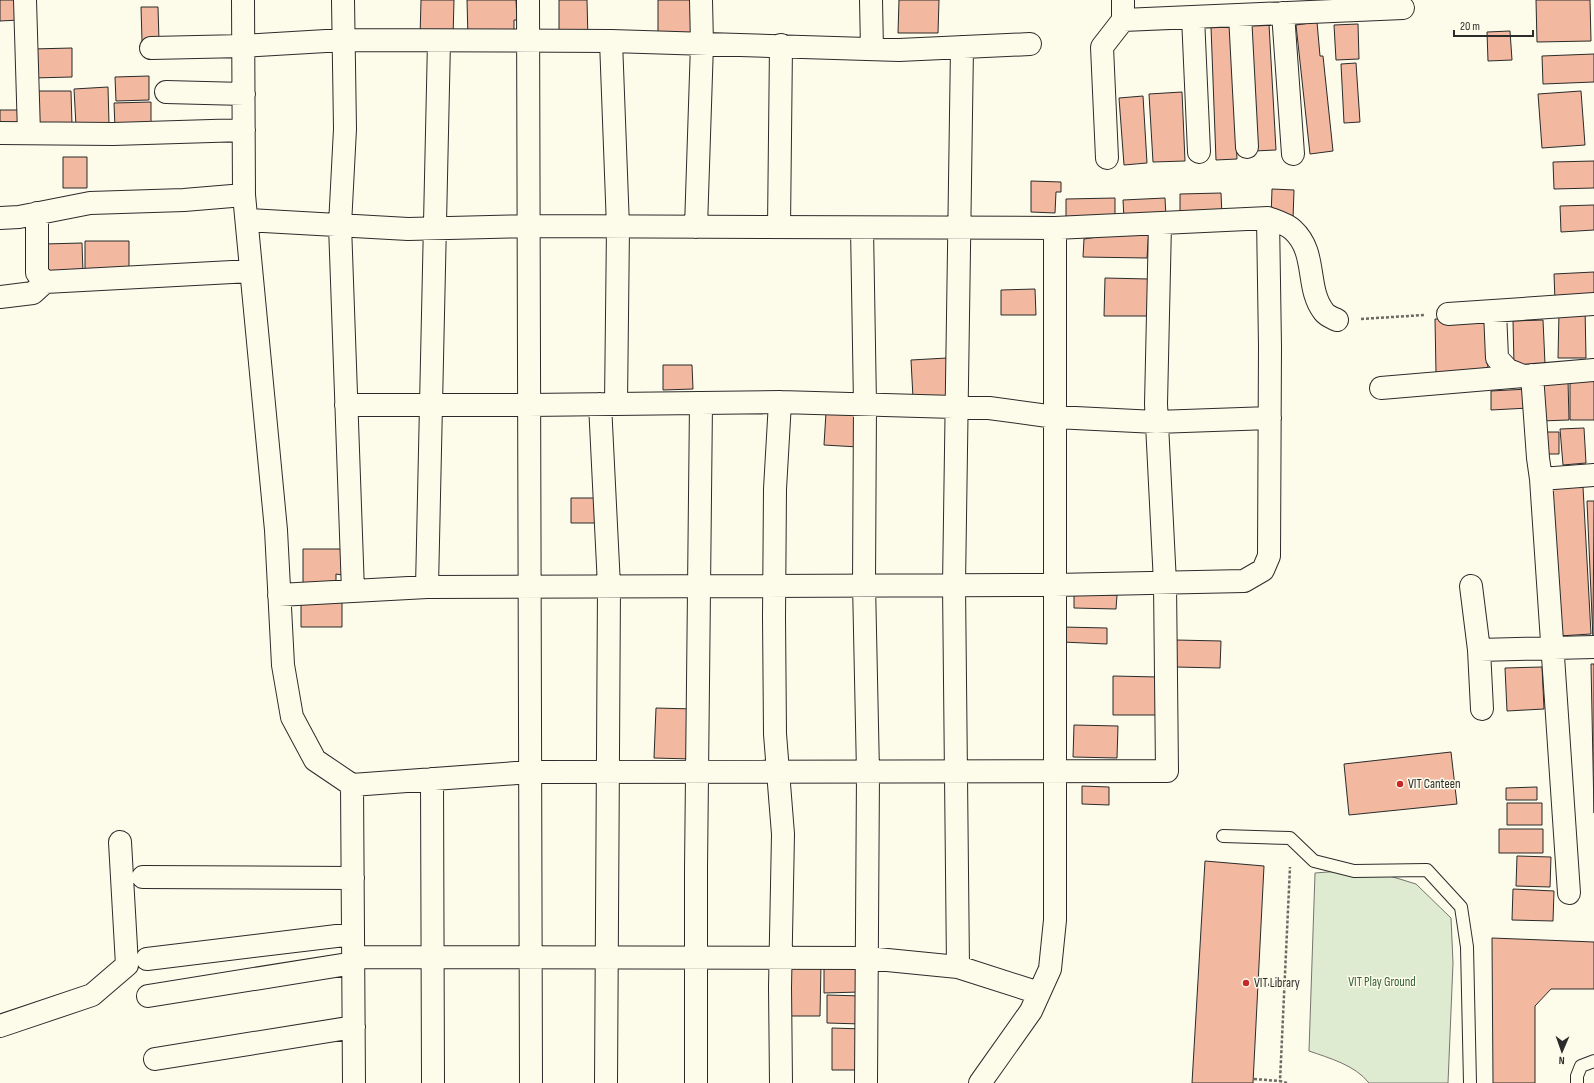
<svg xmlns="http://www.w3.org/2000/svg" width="1594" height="1083" font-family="'Sofia Sans Condensed',sans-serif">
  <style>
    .green { fill: #deebd1; stroke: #74746e }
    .building { fill: #f2b8a0; stroke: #2b2b2b }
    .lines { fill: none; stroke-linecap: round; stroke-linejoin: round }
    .service-casing { stroke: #2b2b2b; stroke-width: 14 }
    .minor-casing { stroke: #2b2b2b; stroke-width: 24 }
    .path { stroke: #6a6964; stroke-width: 2.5; stroke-dasharray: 3 2; stroke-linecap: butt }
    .service { stroke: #fdfbea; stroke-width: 12 }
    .minor { stroke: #fdfbea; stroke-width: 22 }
    .poi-dot { fill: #c62828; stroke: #fdfbea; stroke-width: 1.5 }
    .labels { text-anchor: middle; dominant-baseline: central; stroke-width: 3; stroke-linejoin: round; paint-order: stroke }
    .poi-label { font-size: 13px; fill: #2b2b2b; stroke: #fdfbea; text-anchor: start }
    .park-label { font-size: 13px; fill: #34623c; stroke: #fdfbea }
  </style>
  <rect width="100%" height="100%" fill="#fdfbea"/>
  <path class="green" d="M1367,869L1416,884L1451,918L1453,963L1448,1083H1369C1355,1065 1329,1058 1309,1051L1315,873Z"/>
  <path class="building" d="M0,0H19V20L0,21Z
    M421,0H454L453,38H420Z
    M467,0H516L517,20H514V37L468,38Z
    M559,0H587L588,40L559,39Z
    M658,0H695V38H658Z
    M899,0H939L938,33H898Z
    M1536,0H1590L1591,41L1537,42Z
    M141,7H158L159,41H142Z
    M1317,22L1320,56H1323L1333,151L1310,154L1296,25Z
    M1269,24L1276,150L1254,151L1247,25Z
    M1358,24L1359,59L1336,60L1334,25Z
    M1231,26L1237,159L1216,160L1211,27Z
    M1510,31L1512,60L1488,61L1487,32Z
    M72,48V77L33,78L32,49Z
    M1594,54V82L1543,84L1542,56Z
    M1356,63L1360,122L1344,123L1341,64Z
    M149,76V100L116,101L115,77Z
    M108,87L109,124L76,126L74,89Z
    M34,91H71L72,125L35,126Z
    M1581,91L1585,145L1542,148L1538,94Z
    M1182,92L1185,161L1153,162L1149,94Z
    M1143,96L1147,163L1124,165L1119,98Z
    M151,102V127L115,128L114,103Z
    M0,110H25V129L0,130Z
    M63,157H87V188H63Z
    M1594,161V188L1554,189L1553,162Z
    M1031,181L1061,182V192H1056L1055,213L1031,212Z
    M1272,189L1294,190L1293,219L1271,218Z
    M1221,193L1222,216H1180V194Z
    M1115,198V220L1066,221V199Z
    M1165,198L1166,217L1124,219L1123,200Z
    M1594,205V230L1561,232L1560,206Z
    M1149,229L1147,258L1083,257L1084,239Z
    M85,241H129V271H85Z
    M82,243L83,273L45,275L44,244Z
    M1594,272V299L1555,301L1554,274Z
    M1105,278L1149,279V316H1104Z
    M1035,289L1036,315H1001V290Z
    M1585,307L1586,358H1558L1559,312Z
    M1486,318L1488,371L1436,373L1435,319Z
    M1543,320L1545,364L1514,365L1513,321Z
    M947,358L948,397L913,398L911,360Z
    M663,365H692L693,389L663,390Z
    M1570,379H1594V420H1570Z
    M1568,380L1569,420L1540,421L1539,381Z
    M1528,389L1529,408L1491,410V391Z
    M826,412L860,413L858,447L824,445Z
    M1584,428L1586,463L1563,465L1560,429Z
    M1543,432H1559V454H1543Z
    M1583,487L1591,634L1559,636L1552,488Z
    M571,498H604V523H571Z
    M1587,501H1594L1593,639Z
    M303,549H342V575L336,574V591L303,592Z
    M1074,594L1117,595L1116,609L1074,608Z
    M301,599H342V627H301Z
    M1062,627L1107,628V644L1062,642Z
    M1176,640L1221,641L1220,668L1176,667Z
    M1591,664H1594V813Z
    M1542,667L1544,709L1507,711L1505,668Z
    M1113,676L1158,677V715H1113Z
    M656,708L694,709L692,759L654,758Z
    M1074,725L1118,726L1117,758L1073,757Z
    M1451,752L1457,804L1349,815L1344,764Z
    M1082,786L1109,787V805L1082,804Z
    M1537,787V800H1506V788Z
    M1507,803H1542V825H1507Z
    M1499,829H1543V853H1499Z
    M1517,856L1551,857L1550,887L1516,886Z
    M1205,861L1264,866L1253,1083H1192Z
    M1513,889L1554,891L1553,921L1512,920Z
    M1492,938L1594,942V989H1551L1535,1006V1083H1493Z
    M787,964H821L820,1016H787Z
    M824,967H860V992L824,993Z
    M827,995L862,996V1024L827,1023Z
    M832,1028L863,1029V1070H832Z"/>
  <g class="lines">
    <g class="service-casing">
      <path id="service" d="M1223,836L1290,838L1314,861L1354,871L1427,870L1461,907L1467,947L1470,1083
        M1577,1083V1076L1581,1066L1594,1061"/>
    </g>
    <g class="minor-casing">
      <path id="minor" d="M25,0L29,133
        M243,0L244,195L276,530L283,665L292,717L315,760L352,785L530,772L1167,771L1165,583L1156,404L1160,224
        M343,0L345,129L340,225L353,591
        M528,0L531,1083
        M871,0L872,49
        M1123,0V20L1403,8
        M1283,13L1293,154
        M1240,15L1247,147
        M1193,17L1199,152
        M611,41L618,227L616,404
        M151,48L243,46L343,40L611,41L899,50L1030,44
        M166,92L244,94
        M0,133L113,134L244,130
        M1107,158L1102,47L1123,20
        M37,213V273L45,282
        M0,218L19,217L90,203L184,200L244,195
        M247,220L408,229L528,226L1055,228V920L1050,969L1031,1011L980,1083
        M696,227L702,44L701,0
        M779,227L781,45
        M862,228L865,404L864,584L868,772L866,1083
        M1055,228L1268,218C1276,221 1287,224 1293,230C1318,253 1305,288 1324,312C1327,316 1333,318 1337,320
        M0,297L33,293L45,282L251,271
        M1495,311L1497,358L1508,370L1523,376L1594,370
        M1448,314L1594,304
        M1532,375L1538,458L1541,479L1569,893
        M1381,388L1523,376
        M780,402L775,489L774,617L775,734L783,834L780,987L781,1083
        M600,404L609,586L606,1083
        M346,405H529L780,402L989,408L1055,417L1156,422L1270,418
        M1541,479L1594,475
        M1471,586L1479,650L1594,647
        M427,587L439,41
        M279,595L427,587L1055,585L1244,581L1263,570L1269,556L1270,346L1268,218
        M1479,650L1482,709
        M432,779L433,1083
        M352,785L354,1083
        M143,877L353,878
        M353,957L867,958L958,967L1039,993
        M147,959L353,934
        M958,967L954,585L962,47
        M148,996L354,963
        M0,1026L92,995L127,965L120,842
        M155,1059L354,1027
        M696,1083V869L701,403"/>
    </g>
    <path class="path" d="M1361,319L1424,315
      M1258,984L1285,986
      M1254,1079L1280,1081
      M1287,1083L1280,1081L1290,867"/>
    <use href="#service" class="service"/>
    <use href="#minor" class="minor"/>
  </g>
  <g class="poi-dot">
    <circle cx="1400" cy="784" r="4"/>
    <circle cx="1246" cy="983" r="4"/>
  </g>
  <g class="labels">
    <g class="poi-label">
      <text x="1408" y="784">VIT Canteen</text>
      <text x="1254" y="983">VIT Library</text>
    </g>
    <g class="park-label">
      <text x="1382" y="982">VIT Play Ground</text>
    </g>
  </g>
  <g transform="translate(1562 1051) rotate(182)" stroke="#fdfbea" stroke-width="3" paint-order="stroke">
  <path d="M0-3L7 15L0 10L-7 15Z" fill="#2b2b2b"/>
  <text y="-6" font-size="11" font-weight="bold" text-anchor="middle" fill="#2b2b2b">N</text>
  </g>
  <path d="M1454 30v6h79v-6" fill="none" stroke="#2b2b2b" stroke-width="2"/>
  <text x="1460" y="30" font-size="12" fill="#2b2b2b" stroke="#fdfbea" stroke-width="3" paint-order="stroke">20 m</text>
</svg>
